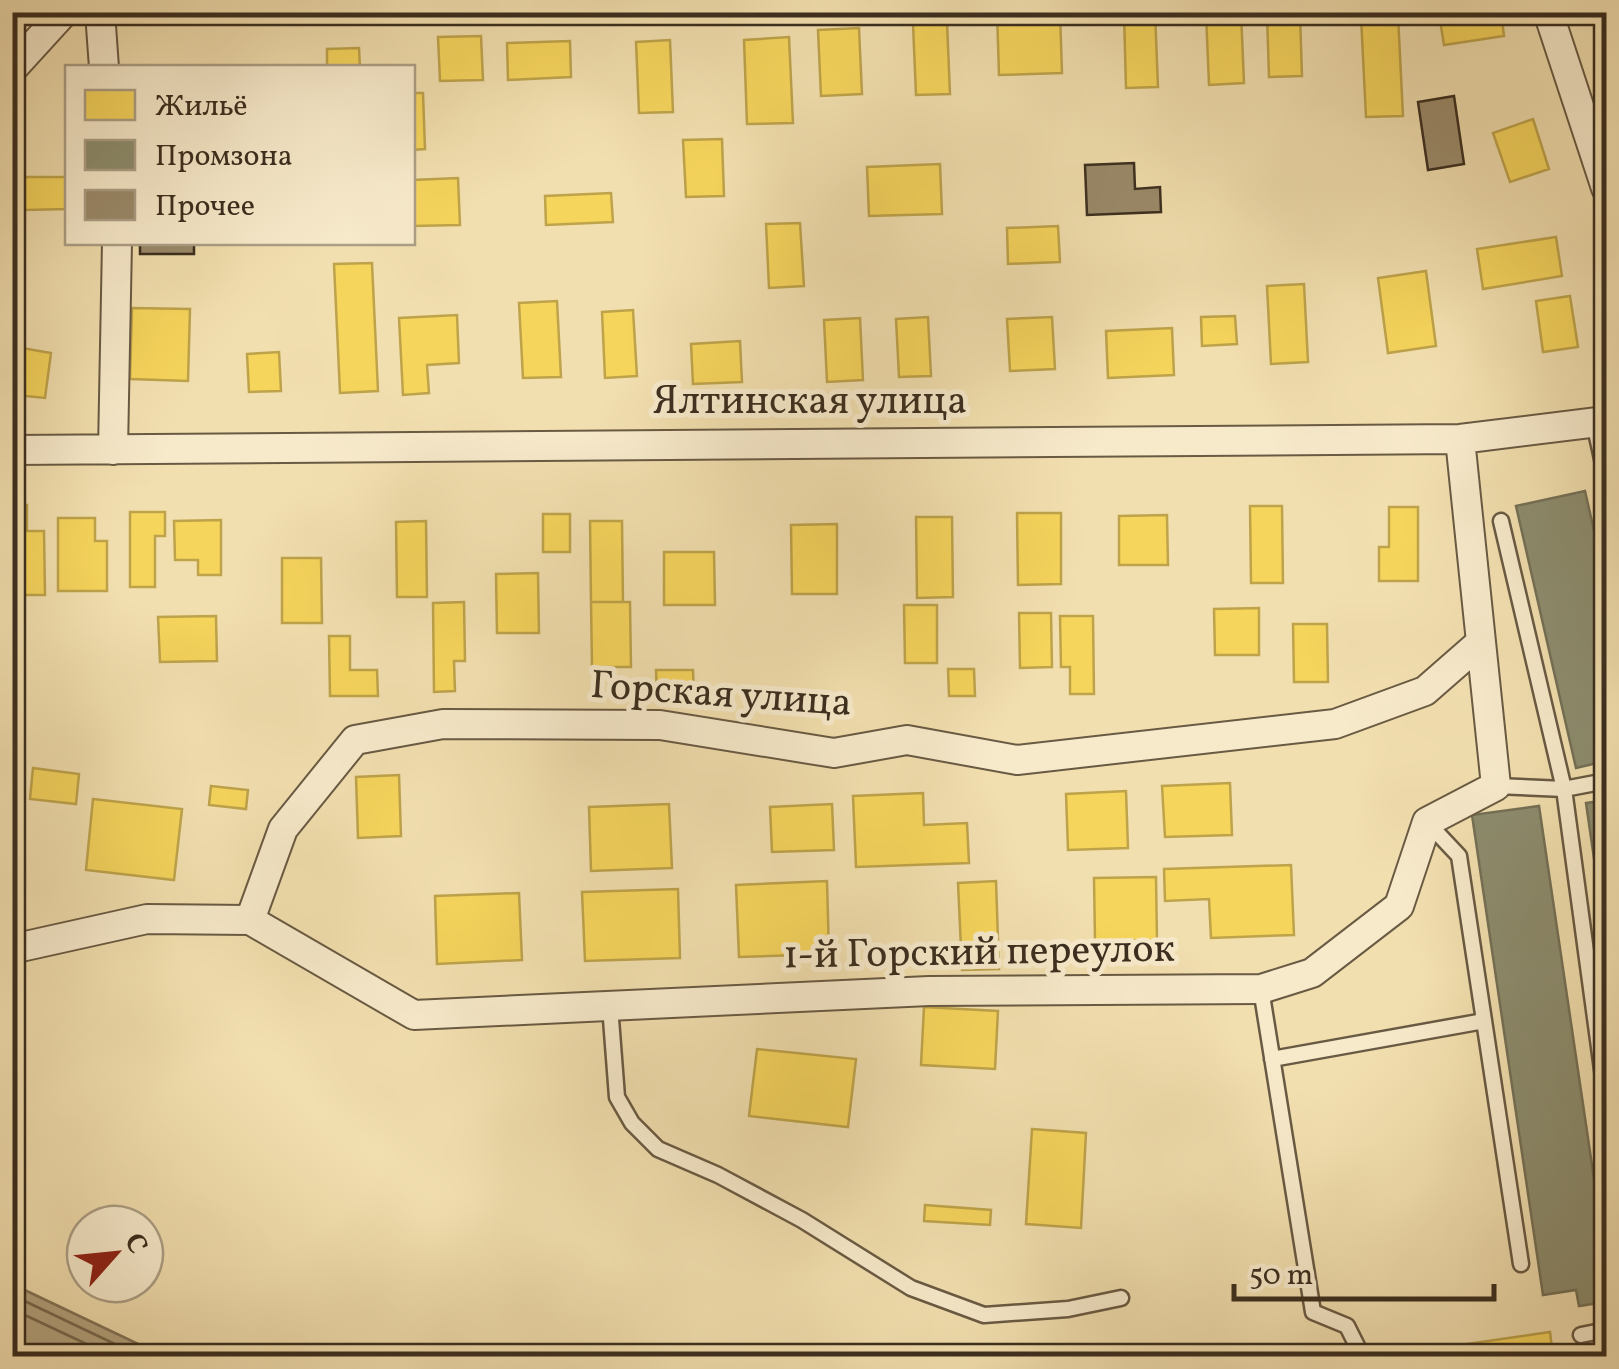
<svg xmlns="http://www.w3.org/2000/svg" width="1619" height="1369" font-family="Vollkorn,serif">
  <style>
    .water { fill: #b4a37e; stroke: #847458; stroke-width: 2.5 }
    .homes { fill: #f6d55c; stroke: #bea34a; stroke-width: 2.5 }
    .industry { fill: #8c8c6e; stroke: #747056; stroke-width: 2.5 }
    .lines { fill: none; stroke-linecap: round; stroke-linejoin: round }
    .shore { stroke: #78684e; stroke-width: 2.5 }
    .building { fill: #9a8a6a; stroke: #3b2e1f; stroke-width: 2.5 }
    .service-casing { stroke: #695a43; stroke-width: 19 }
    .minor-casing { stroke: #695a43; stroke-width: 32 }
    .service { stroke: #f7eacb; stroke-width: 14 }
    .minor { stroke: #f7eacb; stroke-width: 28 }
    .labels { text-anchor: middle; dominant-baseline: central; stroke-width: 10; stroke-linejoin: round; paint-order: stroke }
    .street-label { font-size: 40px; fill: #3b2e1f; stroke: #f7eacb }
  </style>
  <rect width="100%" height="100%" fill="#f2dfaf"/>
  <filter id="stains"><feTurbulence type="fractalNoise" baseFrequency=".002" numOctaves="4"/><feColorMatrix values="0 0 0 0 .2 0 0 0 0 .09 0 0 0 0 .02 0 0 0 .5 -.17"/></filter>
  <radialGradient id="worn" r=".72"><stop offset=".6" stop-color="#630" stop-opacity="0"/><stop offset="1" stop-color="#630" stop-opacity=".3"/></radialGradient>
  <path class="water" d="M12,1284L155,1352L167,1356H13Z"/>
  <path class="homes" d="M997,12H1060L1062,73L999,75Z
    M1155,12L1158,87L1126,88L1124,14Z
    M1241,12L1244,83L1209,85L1206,14Z
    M1501,12L1504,36L1444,45L1439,14Z
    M1300,14L1302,76L1269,77L1267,15Z
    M1398,15L1403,116L1366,117L1361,17Z
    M947,22L950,94L916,95L913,24Z
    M859,28L862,94L821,96L818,30Z
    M481,36L483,80L440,81L438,37Z
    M789,37L793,123L747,124L744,40Z
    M670,40L673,112L639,113L636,42Z
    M570,41L571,77L508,80L507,43Z
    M359,48L360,68H327V49Z
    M412,93H423L425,149L412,150Z
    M1533,119L1549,169L1510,182L1493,133Z
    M722,139L724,196L686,197L683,140Z
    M940,164L942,214L869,216L867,167Z
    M24,177H68V209L24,210Z
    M458,178L460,225L412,226V180Z
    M611,193L613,222L546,225L545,196Z
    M800,223L804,286L769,288L766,224Z
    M1058,226L1060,262L1008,264L1007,228Z
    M1556,237L1562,276L1483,289L1477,249Z
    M372,263L378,391L340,393L334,264Z
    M1426,271L1436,346L1388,353L1378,278Z
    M1304,284L1308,362L1271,364L1267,286Z
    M1570,296L1578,347L1543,352L1536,301Z
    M557,301L561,377L523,378L519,303Z
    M132,308L190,309L188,381L130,379Z
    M633,310L637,376L605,378L602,312Z
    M457,315L459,363L427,365L429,393L403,395L399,318Z
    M1235,316L1237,344L1202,346L1201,317Z
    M928,317L931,376L899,377L896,319Z
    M1052,317L1055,369L1010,371L1007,319Z
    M860,318L863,380L827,382L824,320Z
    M1172,328L1174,375L1108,378L1106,331Z
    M12,330L24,332L15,395L12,394Z
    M740,341L742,382L693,384L691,344Z
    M22,348L51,353L45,398L15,395Z
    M279,352L281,391L249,392L247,354Z
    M12,505H27V531H44L45,595H12Z
    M1250,506H1282L1283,583H1251Z
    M1389,507H1418V581H1379V547H1389Z
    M130,512H165V536H155V587H130Z
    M1017,513H1061V584L1018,585Z
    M543,514H570V552H543Z
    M1167,515L1168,565H1119V516Z
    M916,517H952L953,597L917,598Z
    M58,518H95V541H107V591H58Z
    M221,520V575H198V560H175L174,521Z
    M426,521L427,597H397L396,522Z
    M590,521H622L623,602H591Z
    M837,524V594H792L791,525Z
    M664,552H714L715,605H664Z
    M282,558H321L322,623H282Z
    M538,573L539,633H497L496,574Z
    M464,602L465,661H454L455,691L434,692L433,603Z
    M591,602H630L631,667H592Z
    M904,605H937V663H905Z
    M1259,608V655H1215L1214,609Z
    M1019,613H1051L1052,667L1020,668Z
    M216,616L217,661L160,662L158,617Z
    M1060,616H1093L1094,694H1070V667H1061Z
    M1293,624H1327L1328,682H1294Z
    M329,636H350V670H377L378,696H330Z
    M948,669H974L975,696H949Z
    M656,670H693L694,696H657Z
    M33,768L79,774L76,804L30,799Z
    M399,775L401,836L358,838L356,777Z
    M1230,783L1232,835L1165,837L1162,786Z
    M211,786L248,790L246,809L209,805Z
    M1126,791L1128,848L1068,850L1066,794Z
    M923,793L924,825L967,823L969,863L856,867L853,796Z
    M93,799L182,809L174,880L86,870Z
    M669,804L672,868L591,871L589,807Z
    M832,804L834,850L772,852L770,807Z
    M1291,865L1294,935L1211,938L1209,899L1165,901L1164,869Z
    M1156,877L1157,940L1095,941L1094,878Z
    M827,881L829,954L739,957L736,885Z
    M996,881L999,969L962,970L958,883Z
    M678,889L680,958L585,961L582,892Z
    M519,893L522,960L437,964L435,896Z
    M924,1007L998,1011L995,1069L921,1065Z
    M757,1049L856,1059L848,1127L749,1116Z
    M1032,1129L1086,1133L1081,1228L1026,1224Z
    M925,1205L991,1210L990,1225L924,1221Z
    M1550,1332L1553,1356H1448L1446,1347Z"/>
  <path class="industry" d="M1585,491L1606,583V761L1576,768L1516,506Z
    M1606,800V941L1586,803Z
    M1539,806L1606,1260V1302L1579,1306L1576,1290L1543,1295L1472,815Z"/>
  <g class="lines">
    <path class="shore" d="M12,1295L140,1356
      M12,1309L112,1356"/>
  </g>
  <path class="building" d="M1454,96L1464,164L1428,170L1418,102Z
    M1134,163L1135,189L1160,187L1161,212L1087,215L1085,165Z
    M140,242H194V254H140Z"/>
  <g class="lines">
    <g class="service-casing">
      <path id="service" d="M1594,423L1606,477
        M1501,521L1564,789L1606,1099
        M1496,786L1564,789L1606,781
        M1427,822L1459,856L1521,1264
        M1261,989L1313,1312L1347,1326L1362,1356
        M610,1006L617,1097L632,1123L658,1149L718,1175L802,1220L911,1288L984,1315L1068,1309L1121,1298
        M1272,1059L1484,1021
        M1581,1335L1606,1330"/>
    </g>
    <g class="minor-casing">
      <path id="minor" d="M100,12L104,68
        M1548,12L1606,188
        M12,69L64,12
        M12,450L1460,439L1606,421
        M113,450L117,242
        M250,920L414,1015L929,991L1261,989L1312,973L1399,906L1427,822L1496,786L1481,642
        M12,949L147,919L250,920L283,829L355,740L443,724L660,725L834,753L907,740L1017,760L1335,724L1425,691L1481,642L1460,439"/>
    </g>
    <use href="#service" class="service"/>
    <use href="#minor" class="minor"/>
  </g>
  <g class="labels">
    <g class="street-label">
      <text x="810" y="403">Ялтинская улица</text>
      <text transform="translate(721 696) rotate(4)">Горская улица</text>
      <text transform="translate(979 954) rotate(-1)">1-й Горский переулок</text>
    </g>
  </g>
  <rect width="1619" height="1369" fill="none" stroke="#f2dfaf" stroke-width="50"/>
  <rect x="15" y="15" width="1589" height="1339" fill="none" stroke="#3b2e1f" stroke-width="5"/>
  <rect x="25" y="25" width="1569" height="1319" fill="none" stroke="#3b2e1f" stroke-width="2.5"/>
  <rect x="65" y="65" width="350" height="180" fill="#f7eacb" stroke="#ac9f86" stroke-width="2.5"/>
  <rect x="85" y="90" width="50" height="30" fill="#f6d55c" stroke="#ac9f86" stroke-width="2.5"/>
  <text x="155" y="115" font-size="30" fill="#3b2e1f">Жильё</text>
  <rect x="85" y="140" width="50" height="30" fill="#8c8c6e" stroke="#ac9f86" stroke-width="2.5"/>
  <text x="155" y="165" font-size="30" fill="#3b2e1f">Промзона</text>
  <rect x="85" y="190" width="50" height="30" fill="#9a8a6a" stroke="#ac9f86" stroke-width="2.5"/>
  <text x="155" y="215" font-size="30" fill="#3b2e1f">Прочее</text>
  <g transform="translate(115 1254) rotate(63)"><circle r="48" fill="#f7eacb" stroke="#ac9f86" stroke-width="2.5"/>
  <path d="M0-8L18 38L0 25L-18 38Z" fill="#8f2418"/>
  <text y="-15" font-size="28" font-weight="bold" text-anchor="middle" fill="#3b2e1f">С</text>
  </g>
  <path d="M1234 1284v15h260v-15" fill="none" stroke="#3b2e1f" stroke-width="5"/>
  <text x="1249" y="1284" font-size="30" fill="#3b2e1f" stroke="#f7eacb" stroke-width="8" paint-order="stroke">50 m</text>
  <rect width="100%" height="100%" filter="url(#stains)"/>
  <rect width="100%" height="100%" fill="url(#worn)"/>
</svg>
